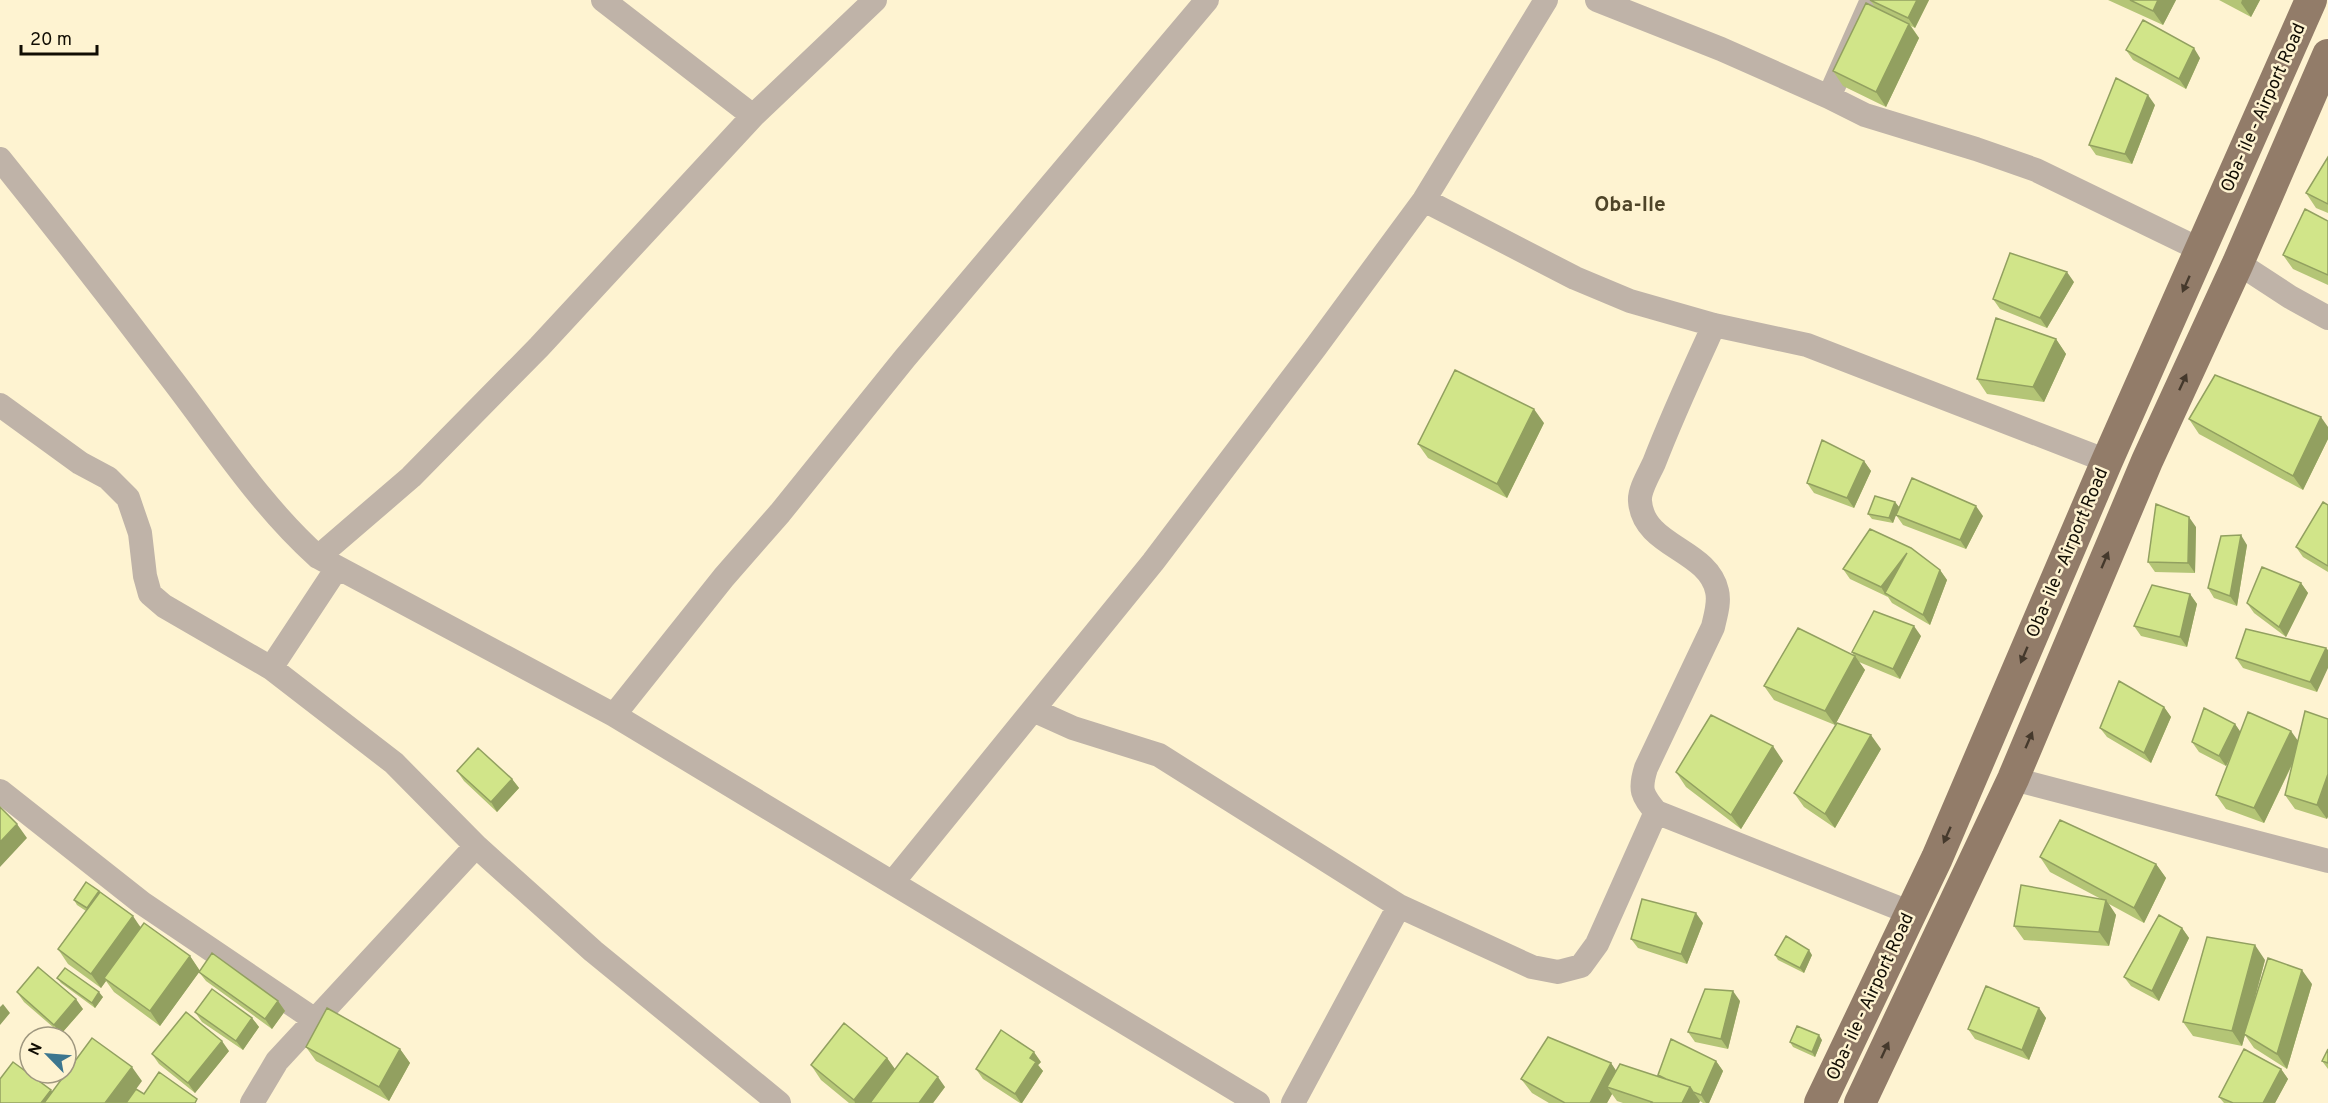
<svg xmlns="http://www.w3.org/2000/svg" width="2328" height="1103" font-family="Overpass,sans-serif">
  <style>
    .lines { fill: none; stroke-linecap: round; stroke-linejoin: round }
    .minor { stroke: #bfb3a8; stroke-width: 24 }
    .major { stroke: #927c69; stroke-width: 32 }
    .wall { fill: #b4c576 }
    .shaded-wall { fill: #92a060 }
    .building { fill: #d1e589; stroke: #92a060; stroke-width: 1.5 }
    .oneway { fill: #45392c }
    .labels { text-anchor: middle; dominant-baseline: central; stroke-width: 5; stroke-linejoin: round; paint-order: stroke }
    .street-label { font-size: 18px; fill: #110d03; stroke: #fef3d1 }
    .quarter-label { font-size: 21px; font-weight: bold; fill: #4e4428; stroke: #fef3d1 }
  </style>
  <rect width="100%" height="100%" fill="#fef3d1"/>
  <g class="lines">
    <path class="minor" d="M603,0L753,116
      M1597,0L1721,49L1829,97L1865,115L1976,149L2036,170L2201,250
      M1829,97L1872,0
      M0,159C58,231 115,304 171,378C218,439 260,505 318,557L614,715L1258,1103
      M1424,200L1575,278L1630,301L1714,325L1807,345L2107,461
      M2238,263L2290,297L2328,318
      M1714,325C1693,371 1672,416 1654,463C1649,474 1639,490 1640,501C1643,547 1708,549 1717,591C1720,603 1715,617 1713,627L1646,768C1639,790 1642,795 1656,812L1911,913
      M0,405L80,463L108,478L128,498L140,533L145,576L150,594L164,606L271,668L394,763L476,846L593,951L779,1103
      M318,557L411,477L539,347L753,116L875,0
      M271,668L337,568
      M1033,710L1073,728L1159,755L1399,906L1532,967L1558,972L1581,966L1597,944L1656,812
      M614,715L724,577L780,513L905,358L1207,0
      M2013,779L2328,861
      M0,791L142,903L315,1020
      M893,882L1153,562L1315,348L1424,200L1546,0
      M252,1103L277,1061L476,846
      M1293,1103L1399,906"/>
    <path class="major" d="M1820,1103L1937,858L2107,461L2311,0
      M1860,1103L2013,779L2147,461L2238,263L2328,55"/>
  </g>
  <path class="wall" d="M1870,0H1929L1915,28L1911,26L1919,38L1886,107L1843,86L1833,71L1875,7Z
    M2108,0H2176L2163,25Z
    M2219,0H2260L2251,17Z
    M2126,50L2200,58L2186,89L2133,60Z
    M2155,105L2132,164L2096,155L2089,145Z
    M2328,157V213L2316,208L2306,193Z
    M2328,221V285L2293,269L2283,255Z
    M2074,282L2047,328L2000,309L1993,299Z
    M2056,339L2066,354L2044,402L1987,394L1977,379Z
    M2189,419L2328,427V439L2303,490L2199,434Z
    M1544,423L1507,498L1428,458L1418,444Z
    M1864,461L1871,471L1854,508L1814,493L1807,483Z
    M1895,502L1899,507L1983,516L1966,549L1903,525L1896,515L1893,523L1872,519L1868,514Z
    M2328,505V572L2303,557L2296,547Z
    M2196,527L2195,573L2155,572L2148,562Z
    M2247,545L2237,606L2214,598L2208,588Z
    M1843,569L1940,570L1947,580L1930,625L1892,603L1888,597L1850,579Z
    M2301,583L2308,593L2286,637L2254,613L2247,603Z
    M2190,594L2197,604L2187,647L2141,636L2134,626Z
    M1921,636L1900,679L1859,662L1865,670L1835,725L1774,700L1764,686L1854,656L1852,652Z
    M2326,648L2317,692L2243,668L2236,658Z
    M2164,707L2171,717L2151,763L2107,737L2100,728Z
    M2328,719L2327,819L2295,809L2285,795L2292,765L2264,823L2226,809L2216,795L2232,754L2226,766L2199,752L2192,742L2235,724L2240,732L2298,740Z
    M1881,749L1835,828L1804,807L1794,793Z
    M1783,761L1741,829L1686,787L1676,772Z
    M457,771L512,779L519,788L497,812L464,781Z
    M2040,857L2156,864L2166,878L2144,923L2109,904L2116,915L2109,946L2024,940L2014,926L2101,899L2050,872Z
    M100,893L141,927L190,956L200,971L278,1001L285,1011L272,1029L206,981L199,972L160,1026L114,992L106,981L101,988L68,964L58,949L86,911L77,905L74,900Z
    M1703,923L1687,964L1638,948L1631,939Z
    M2182,928L2189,938L2159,1001L2131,986L2124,977Z
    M1775,955H1812L1804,973L1778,960Z
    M2265,960L2252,1009L2312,984L2287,1069L2254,1048L2245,1035L2242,1046L2193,1036L2183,1022Z
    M57,978L103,997L95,1008L61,983Z
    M17,992L83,1009L61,1034L24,1002Z
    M1740,1001L1728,1049L1695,1042L1688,1032Z
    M2039,1008L2046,1018L2029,1060L1975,1039L1968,1029Z
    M195,1012L252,1018L259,1027L243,1050L202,1022Z
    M1822,1040L1815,1057L1793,1047L1790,1042Z
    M306,1047L400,1049L410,1063L389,1101L316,1061Z
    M2328,1049V1069L2322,1061Z
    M229,1051L195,1093L159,1064L152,1054Z
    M887,1058L895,1069L945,1087L933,1103H849L821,1080L811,1065Z
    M1716,1061L1723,1071L1709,1103H1703L1700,1101L1699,1103H1623L1617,1101L1612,1094L1607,1103H1549L1532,1093L1521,1079L1611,1063L1616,1071L1659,1077L1658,1075Z
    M1041,1062L1038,1065L1043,1071L1022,1103H1020L983,1079L976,1069Z
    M2281,1069L2288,1079L2275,1103H2224L2219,1097Z"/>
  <path class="shaded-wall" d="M1917,0H1929L1915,28L1908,18Z
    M2158,0H2176L2163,25L2153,11Z
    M2242,0H2260L2251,17L2241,3Z
    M1909,24L1919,38L1886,107L1876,92Z
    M2194,48L2200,58L2186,89L2179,79Z
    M2148,95L2155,105L2132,164L2125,154Z
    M2067,272L2074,282L2047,328L2040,318Z
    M2056,339L2066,354L2044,402L2033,387Z
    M1534,409L1544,423L1507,498L1497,484Z
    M2321,417L2328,427V439L2303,490L2293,476Z
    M1864,461L1871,471L1854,508L1847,498Z
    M1895,502L1899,507L1893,523L1889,518Z
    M1976,506L1983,516L1966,549L1960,540Z
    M2189,517L2196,527L2195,573L2188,563Z
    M2241,535L2247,545L2237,606L2230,596Z
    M1907,553L1885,593L1887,597L1881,587Z
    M1940,570L1947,580L1930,625L1923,615Z
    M2301,583L2308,593L2286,637L2279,627Z
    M2190,594L2197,604L2187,647L2180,637Z
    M1914,626L1921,636L1900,679L1893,669Z
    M2326,648L2328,650V668L2317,692L2310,682Z
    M1855,656L1865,670L1835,725L1825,711Z
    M2164,707L2171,717L2151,763L2144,753Z
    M2235,724L2242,734L2226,766L2219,756Z
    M2291,731L2301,745L2264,823L2254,808Z
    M1871,735L1881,749L1835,828L1825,814Z
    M1773,746L1783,761L1741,829L1731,815Z
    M2328,774V817L2327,819L2317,805Z
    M512,779L519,788L497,812L491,802Z
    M17,824L27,838L0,867V842Z
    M2156,864L2166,878L2144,923L2134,908Z
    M2106,900L2116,915L2109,946L2099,932Z
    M1696,913L1703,923L1687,964L1681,954Z
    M133,916L143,931L104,978L106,981L101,988L91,974Z
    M2182,928L2189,938L2159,1001L2152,991Z
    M2255,945L2265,960L2242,1046L2232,1031Z
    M1809,950L1812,955L1804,973L1800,968Z
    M190,956L200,971L160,1026L150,1011Z
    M2302,970L2312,984L2287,1069L2277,1054Z
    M1733,991L1740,1001L1728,1049L1721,1039Z
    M99,992L103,997L95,1008L92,1003Z
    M76,999L83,1009L61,1034L54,1025Z
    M278,1001L285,1011L272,1029L265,1019Z
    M3,1004L10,1013L0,1025V1007Z
    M2039,1008L2046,1018L2029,1060L2022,1050Z
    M252,1018L259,1027L243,1050L236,1041Z
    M1819,1035L1822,1040L1815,1057L1812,1052Z
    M222,1041L229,1051L195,1093L188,1083Z
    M400,1049L410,1063L389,1101L379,1087Z
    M1034,1052L1041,1062L1038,1065L1043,1071L1022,1103H1021L1015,1094L1030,1058Z
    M887,1058L897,1072L873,1103H855L854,1100Z
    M1716,1061L1723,1071L1709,1103H1706L1701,1095Z
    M1611,1063L1621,1078L1607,1087L1612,1094L1607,1103H1590Z
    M132,1067L142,1081L126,1103H105Z
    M2281,1069L2288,1079L2275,1103H2263Z
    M938,1077L945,1087L933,1103H919Z
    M1690,1087L1700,1101L1699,1103H1682Z
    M51,1090L57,1099L55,1103H41Z"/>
  <path class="building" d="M1870,0H1917L1908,18Z
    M2130,0H2158L2153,11Z
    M1866,3L1909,24L1876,92L1833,71Z
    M2143,20L2194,48L2179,79L2126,50Z
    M2116,78L2148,95L2125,154L2089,145Z
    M2328,157V204L2306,193Z
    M2305,209L2328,221V275L2283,255Z
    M2010,253L2067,272L2040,318L1993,299Z
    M1996,318L2056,339L2033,387L1977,379Z
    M1455,370L1534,409L1497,484L1418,444Z
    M2215,375L2321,417L2293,476L2189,419Z
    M1822,440L1864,461L1847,498L1807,483Z
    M1912,478L1976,506L1960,540L1896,515Z
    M1875,496L1895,502L1889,518L1868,514Z
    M2323,502L2328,505V566L2296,547Z
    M2156,504L2189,517L2188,563L2148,562Z
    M1870,529L1911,548L1940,570L1923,615L1885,593L1907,553L1881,587L1843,569Z
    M2241,535L2230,596L2208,588L2221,536Z
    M2262,567L2301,583L2279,627L2247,603Z
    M2152,585L2190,594L2180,637L2134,626Z
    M1874,611L1914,626L1893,669L1852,652Z
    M1798,628L1855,656L1825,711L1764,686Z
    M2246,629L2326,648L2310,682L2236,658Z
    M2119,681L2164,707L2144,753L2100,728Z
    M2204,708L2235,724L2219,756L2192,742Z
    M2305,711L2328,719V774L2317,805L2285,795Z
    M2248,712L2291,731L2254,808L2216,795Z
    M1711,715L1773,746L1731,815L1676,772Z
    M1837,723L1871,735L1825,814L1794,793Z
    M478,748L512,779L491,802L457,771Z
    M0,807L17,824L0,842Z
    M2060,820L2156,864L2134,908L2040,857Z
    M86,882L99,891L87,908L74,900Z
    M2021,885L2106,900L2099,932L2014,926Z
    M100,892L133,916L91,974L58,949Z
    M1642,899L1696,913L1681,954L1631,939Z
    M2159,915L2182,928L2152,991L2124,977Z
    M144,923L190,956L150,1011L104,978Z
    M1786,936L1809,950L1800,968L1775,955Z
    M2207,937L2255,945L2232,1031L2183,1022Z
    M212,953L278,1001L265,1019L199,972Z
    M2268,958L2302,970L2277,1054L2244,1034Z
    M38,967L76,999L54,1025L17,992Z
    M65,968L99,992L92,1003L57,978Z
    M1986,986L2039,1008L2022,1050L1968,1029Z
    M212,989L252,1018L236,1041L195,1012Z
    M1705,989L1733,991L1721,1039L1688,1032Z
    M327,1008L400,1049L379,1087L306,1047Z
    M186,1012L222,1041L188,1083L152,1054Z
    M844,1023L887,1058L854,1100L811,1065Z
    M1797,1026L1819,1035L1812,1052L1790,1042Z
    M1001,1030L1034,1052L1030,1058L1036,1062L1015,1094L976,1069Z
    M1548,1037L1611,1063L1590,1103H1565L1521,1079Z
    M92,1038L132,1067L105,1103H44Z
    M1671,1039L1716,1061L1701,1095L1693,1092L1690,1087L1666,1079L1658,1075Z
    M2244,1049L2281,1069L2263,1103H2233L2219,1097Z
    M2328,1049V1063L2322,1061Z
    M907,1053L938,1077L919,1103H870Z
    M13,1062L51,1090L41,1103H0V1079Z
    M1620,1064L1690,1087L1682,1103H1651L1652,1102L1607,1087Z
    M159,1072L197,1099L195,1103H126L136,1089L144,1094Z"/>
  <defs><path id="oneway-solid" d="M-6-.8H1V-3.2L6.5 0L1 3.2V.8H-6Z" transform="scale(1.5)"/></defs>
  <g class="oneway">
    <use href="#oneway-solid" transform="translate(2186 284) rotate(114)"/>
    <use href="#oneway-solid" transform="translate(2183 382) rotate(-65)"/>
    <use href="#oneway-solid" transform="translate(2105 560) rotate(-67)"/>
    <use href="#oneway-solid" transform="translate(2024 655) rotate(113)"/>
    <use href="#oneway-solid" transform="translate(2029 740) rotate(-67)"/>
    <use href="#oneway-solid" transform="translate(1947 835) rotate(114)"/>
    <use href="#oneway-solid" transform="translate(1885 1050) rotate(-65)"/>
  </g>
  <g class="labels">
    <g class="street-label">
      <text transform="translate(2264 108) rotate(-66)">Oba- ile - Airport Road</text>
      <text transform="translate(2068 553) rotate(-67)">Oba- ile - Airport Road</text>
      <text transform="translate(1871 997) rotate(-65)">Oba- ile - Airport Road</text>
    </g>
    <g class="quarter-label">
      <text x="1630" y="205">Oba-Ile</text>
    </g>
  </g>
  <g transform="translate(48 1055) rotate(295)"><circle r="28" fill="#fef3d1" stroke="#9f977f" stroke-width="1.5"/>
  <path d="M0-4.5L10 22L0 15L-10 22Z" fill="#3c768f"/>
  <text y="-9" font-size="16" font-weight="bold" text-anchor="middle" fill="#110d03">N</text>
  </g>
  <path d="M21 45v9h76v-9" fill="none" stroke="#110d03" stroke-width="3"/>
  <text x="30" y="45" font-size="18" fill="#110d03" stroke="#fef3d1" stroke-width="4.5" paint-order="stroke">20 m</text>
</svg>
